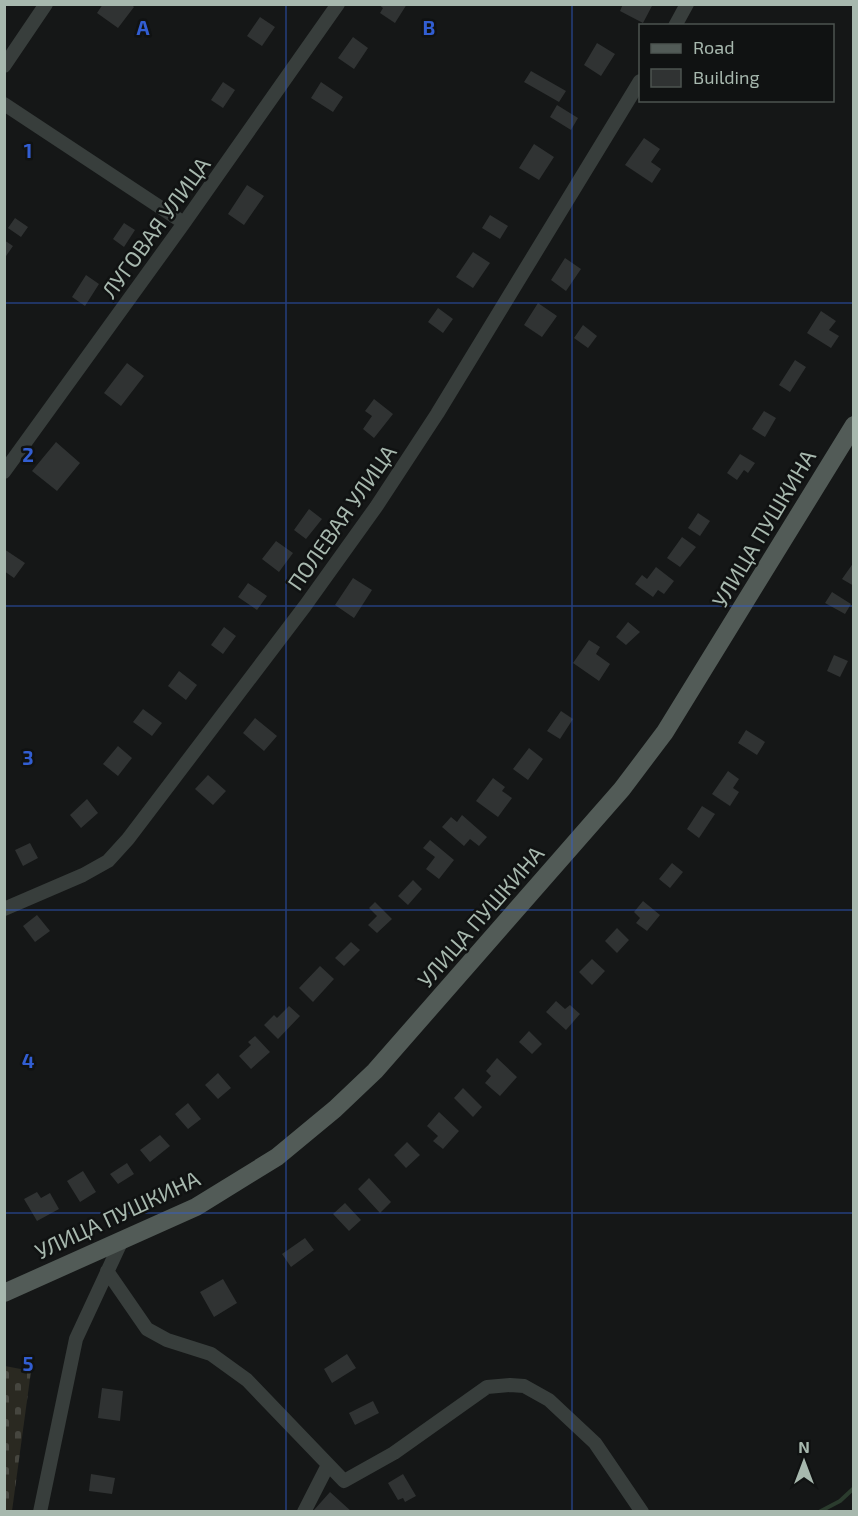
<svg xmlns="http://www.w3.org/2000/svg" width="858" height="1516" font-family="'Exo 2',sans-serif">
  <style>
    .cemetery { fill: url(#cemetery-stones) }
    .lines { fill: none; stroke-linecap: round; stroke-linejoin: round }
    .stream { stroke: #2b3c2e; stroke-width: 4 }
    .building { fill: #303333 }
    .minor { stroke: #383e3c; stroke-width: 14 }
    .major { stroke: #525b57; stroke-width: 18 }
    .grid { fill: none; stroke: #325ed2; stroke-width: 1.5; stroke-opacity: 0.55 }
    .labels { text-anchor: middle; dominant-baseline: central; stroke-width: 5; stroke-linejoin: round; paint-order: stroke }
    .street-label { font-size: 22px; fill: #a7b8ae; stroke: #101212 }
    .grid-label { font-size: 20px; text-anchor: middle; font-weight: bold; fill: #325ed2; stroke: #101212; stroke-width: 5; stroke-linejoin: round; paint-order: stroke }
  </style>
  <defs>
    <pattern id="cemetery-stones" width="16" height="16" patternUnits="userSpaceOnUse" patternTransform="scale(1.5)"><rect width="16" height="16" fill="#2a2921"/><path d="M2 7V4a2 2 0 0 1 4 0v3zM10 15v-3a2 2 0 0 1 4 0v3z" fill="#46463f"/></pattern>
  </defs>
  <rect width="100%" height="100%" fill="#151717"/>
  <path class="cemetery" d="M5,1366L31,1371L12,1511H5Z"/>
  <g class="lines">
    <path class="stream" d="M819,1512L840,1501L854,1488"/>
  </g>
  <path class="building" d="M103,4H131L134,7L118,28L97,13Z
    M378,4H407L395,23L380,13L383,8Z
    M623,4H653L643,23L620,11Z
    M260,17L275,27L262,46L247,36Z
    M353,37L368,48L354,69L338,58Z
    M597,43L615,54L601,76L584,65Z
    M531,71L566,91L559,102L524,82Z
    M223,82L235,90L223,108L211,100Z
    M321,82L343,97L333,112L311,98Z
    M557,105L578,118L571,130L550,117Z
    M644,138L660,149L651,162L661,169L652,183L625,165Z
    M534,144L554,157L539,180L519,168Z
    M247,185L264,196L244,225L228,214Z
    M490,215L508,226L500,239L482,228Z
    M15,218L28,227L21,237L8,228Z
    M124,223L135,230L124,247L113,239Z
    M4,240L13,246L4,259Z
    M473,252L490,263L473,288L456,277Z
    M565,258L581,269L566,291L551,280Z
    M86,275L99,284L85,306L72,297Z
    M538,303L557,316L542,337L524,325Z
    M438,308L453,319L443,333L428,322Z
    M821,311L836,321L829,330L839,336L831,348L807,333Z
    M583,325L597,336L588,348L574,338Z
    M795,360L806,367L790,392L779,385Z
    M127,363L144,376L121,406L104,393Z
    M374,399L393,414L374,438L363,429L372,416L365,411Z
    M764,411L776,418L765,437L752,429Z
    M56,442L80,463L57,491L32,471Z
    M740,454L755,463L748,473L744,470L737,480L727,473Z
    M309,509L322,519L306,539L294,530Z
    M698,513L710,521L700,536L688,528Z
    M682,537L696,547L680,567L667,558Z
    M276,541L293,553L279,572L262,559Z
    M4,549L25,563L14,578L4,571Z
    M854,562V586L842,579Z
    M656,567L674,581L664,594L658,590L653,597L635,584L642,575L647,579Z
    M353,578L372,590L354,618L335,605Z
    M248,583L267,596L257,610L238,597Z
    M832,592L851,604L845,614L825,603Z
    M628,622L640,632L626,645L616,637Z
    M224,627L236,636L223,654L211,645Z
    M589,640L600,647L596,654L610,664L599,681L573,663Z
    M834,655L848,661L840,677L827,671Z
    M179,671L197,685L186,700L168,686Z
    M143,709L162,723L152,736L133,722Z
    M561,711L573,719L560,739L547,731Z
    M255,718L277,736L264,751L243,733Z
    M746,730L765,742L757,755L738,743Z
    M118,746L132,758L118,776L103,764Z
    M529,748L543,759L528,780L513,769Z
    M728,771L739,779L733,788L739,792L730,806L712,794Z
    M208,775L226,791L213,805L195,789Z
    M493,778L505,787L502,791L512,798L498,817L476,801Z
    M87,799L98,813L81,828L70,815Z
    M702,806L715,814L699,838L687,829Z
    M462,815L487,837L479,846L470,839L464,846L442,827L451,817L457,822Z
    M430,840L454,860L439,879L426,869L435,857L423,848Z
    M30,843L38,858L23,866L15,850Z
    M672,863L683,872L670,888L659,879Z
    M413,880L422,889L408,905L398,896Z
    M643,901L660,915L647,931L636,923L640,918L634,912Z
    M375,902L392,919L377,933L368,925L377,916L369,908Z
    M37,915L50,931L35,942L23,926Z
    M617,928L629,940L617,953L605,941Z
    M351,942L360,950L344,966L335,958Z
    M592,959L605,971L592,985L579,972Z
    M320,966L334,979L313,1002L299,988Z
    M556,1001L565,1009L570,1005L580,1014L566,1030L546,1012Z
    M289,1006L300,1016L278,1039L264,1025L274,1015L277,1018Z
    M529,1031L542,1044L532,1054L519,1042Z
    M255,1036L270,1052L251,1069L239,1056L251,1045L248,1042Z
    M497,1058L517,1077L500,1096L485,1083L491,1076L486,1071Z
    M218,1073L231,1088L218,1099L205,1085Z
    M463,1088L482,1107L473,1117L454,1098Z
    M188,1103L201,1119L188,1129L175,1114Z
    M439,1112L459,1131L443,1149L433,1141L438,1136L427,1126Z
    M160,1135L170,1146L150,1162L140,1150Z
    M407,1142L420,1155L406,1168L394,1155Z
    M127,1163L134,1174L118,1184L110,1174Z
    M83,1171L96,1192L80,1202L67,1181Z
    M369,1178L391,1202L380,1213L358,1189Z
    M37,1192L41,1198L50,1193L59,1209L37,1221L24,1199Z
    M345,1203L361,1220L349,1231L333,1214Z
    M305,1238L314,1250L291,1267L282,1254Z
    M223,1279L237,1303L214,1317L200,1292Z
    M347,1354L356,1368L332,1383L324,1369Z
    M102,1388L123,1391L120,1421L98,1418Z
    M373,1401L379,1413L355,1425L349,1413Z
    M91,1474L115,1478L112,1494L89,1491Z
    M403,1474L416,1496L405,1502L403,1498L398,1500L388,1483Z
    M330,1492L352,1512L314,1510Z"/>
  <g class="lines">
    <path class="minor" d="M675,26L687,4
      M4,66L46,4
      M4,104L184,223
      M4,472L184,223L338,4
      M4,909L83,875L108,861L128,839L305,606L376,507L437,414L640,81
      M107,1271L147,1329L167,1340L211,1354L247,1380L344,1481L394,1453L487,1387L510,1385L524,1386L549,1400L595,1443L642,1512
      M40,1512L76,1339L122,1240
      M304,1512L328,1465"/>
    <path class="major" d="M4,1293L196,1207L277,1157L335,1109L375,1071L622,789L665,732L854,425"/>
  </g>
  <path class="grid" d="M286,4V1512M572,4V1512M4,303H854M4,606H854M4,910H854M4,1213H854"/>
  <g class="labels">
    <g class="street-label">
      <text transform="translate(155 227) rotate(-54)">ЛУГОВАЯ УЛИЦА</text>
      <text transform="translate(341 517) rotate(-55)">ПОЛЕВАЯ УЛИЦА</text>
      <text transform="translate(763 528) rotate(-59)">УЛИЦА ПУШКИНА</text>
      <text transform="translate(480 916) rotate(-49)">УЛИЦА ПУШКИНА</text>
      <text transform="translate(117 1214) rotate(-25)">УЛИЦА ПУШКИНА</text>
    </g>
  </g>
  <g class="grid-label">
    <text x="143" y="35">A</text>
    <text x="429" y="35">B</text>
    <text x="28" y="158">1</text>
    <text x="28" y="462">2</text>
    <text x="28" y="765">3</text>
    <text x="28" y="1068">4</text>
    <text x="28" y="1371">5</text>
  </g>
  <rect width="858" height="1516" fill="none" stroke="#a7b8ae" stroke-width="12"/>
  <rect x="639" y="24" width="195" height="78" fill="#101212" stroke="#4c5450" stroke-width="1.5"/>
  <rect x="651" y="44" width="30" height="9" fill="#525b57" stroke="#4c5450" stroke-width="1.5"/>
  <text x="693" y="54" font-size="18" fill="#a7b8ae">Road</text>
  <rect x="651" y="69" width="30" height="18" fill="#303333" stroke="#4c5450" stroke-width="1.5"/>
  <text x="693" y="84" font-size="18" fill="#a7b8ae">Building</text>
  <g transform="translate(804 1462)" stroke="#101212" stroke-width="4.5" paint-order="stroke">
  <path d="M0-4.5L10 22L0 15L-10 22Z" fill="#a7b8ae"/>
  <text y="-9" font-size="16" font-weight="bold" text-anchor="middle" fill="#a7b8ae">N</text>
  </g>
</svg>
